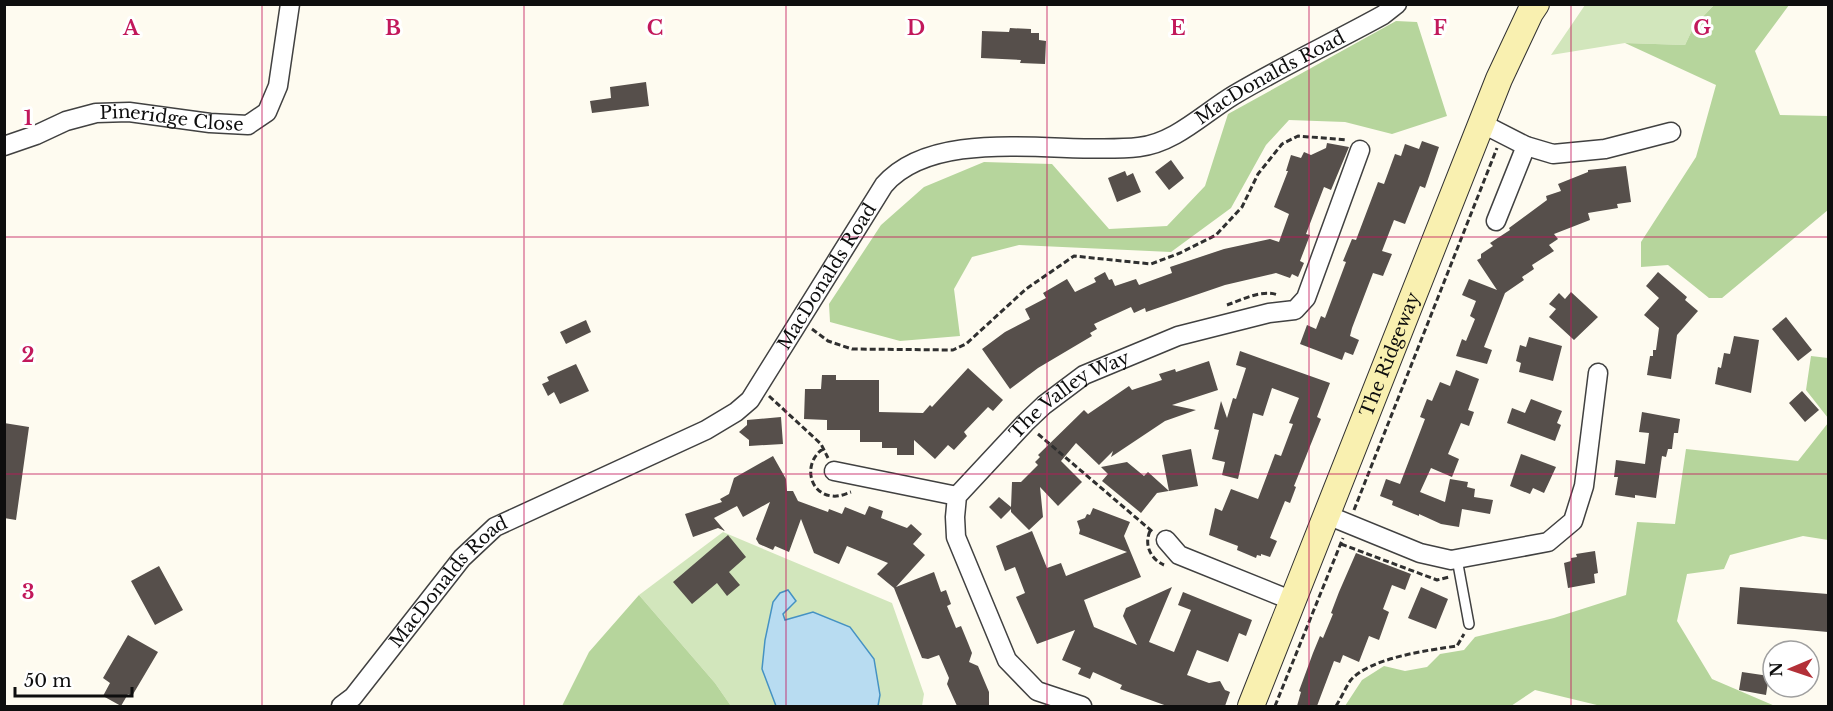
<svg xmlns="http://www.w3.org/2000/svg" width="1833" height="711" font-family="'Libre Baskerville',serif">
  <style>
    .green { fill: #d2e6bc }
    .forest { fill: #b6d59c }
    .water { fill: #b8dcf1; stroke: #4592c3; stroke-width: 1.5 }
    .building { fill: #564f4b }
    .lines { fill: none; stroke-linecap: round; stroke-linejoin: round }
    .lane-casing { stroke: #414141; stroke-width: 12 }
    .street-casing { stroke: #414141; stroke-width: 21 }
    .secondary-casing { stroke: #303030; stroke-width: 28 }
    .path { stroke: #303030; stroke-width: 3; stroke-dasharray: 6 3; stroke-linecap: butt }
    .lane { stroke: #fff; stroke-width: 9 }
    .street { stroke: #fff; stroke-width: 18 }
    .secondary { stroke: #f9f0b0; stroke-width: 26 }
    .grid { fill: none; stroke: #c2185b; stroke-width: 1.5; stroke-opacity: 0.55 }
    .labels { text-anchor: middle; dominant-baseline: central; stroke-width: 6; stroke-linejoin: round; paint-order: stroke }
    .street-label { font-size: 18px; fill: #0e0e0e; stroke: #fff }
    .grid-label { font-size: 20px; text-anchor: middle; font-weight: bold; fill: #c2185b; stroke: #fff; stroke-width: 6; stroke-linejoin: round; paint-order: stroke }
  </style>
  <rect width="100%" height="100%" fill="#fefbf0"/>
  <path class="green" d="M1585,5H1714L1694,26L1685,45L1625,43L1551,55Z
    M723,532L892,603L924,694L922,706H731L715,683L639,595Z"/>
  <path class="forest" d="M1714,5H1789L1755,51L1780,115L1828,116V210L1722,298H1709L1668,265L1641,267V242L1696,157L1716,85L1625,43L1685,45L1694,26Z
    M1396,21L1417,22L1447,116L1392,134L1345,122L1289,120L1266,145L1231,208L1171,252L1019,245L972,257L954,289L960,336L900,341L830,322L829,304L881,225L924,187L984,162L1052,164L1109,229L1167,226L1205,186L1228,114Z
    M1811,356L1828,358V418L1806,390Z
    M1828,423V540L1803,536L1730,555L1724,569L1687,574L1677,621L1712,679L1775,706H1601L1535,690L1511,706H1345L1362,680L1384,666L1405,671L1427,667L1440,654L1464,650L1475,637L1554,618L1626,595L1637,522L1675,524L1686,449L1798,461Z
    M639,595L715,683L731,706H562L589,652Z"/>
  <path class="water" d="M788,590L796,601L783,614L785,620L813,612L850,627L874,659L880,695L878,706H776L762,669L765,640L773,602L780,593Z"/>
  <path class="building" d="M1010,28L1031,29V33H1039V40L1046,41L1045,64L1020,63L1021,60L981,58L982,31L1009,32Z
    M646,82L649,106L592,113L590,101L611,98L610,87Z
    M1422,141L1439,147L1425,188L1420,186L1405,224L1394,220L1382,251L1392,254L1383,276L1373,273L1352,328L1350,336L1359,340L1353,355L1345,352L1342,360L1300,344L1307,325L1316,329L1321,316L1325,318L1346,262L1343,261L1352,239L1356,240L1378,182L1384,184L1395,154L1401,156L1405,144L1419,149Z
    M1327,143L1349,147L1331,190L1324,187L1306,234L1310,235L1300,261L1304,263L1298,277L1292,274L1290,278L1276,273L1225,285L1146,312L1145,308L1134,313L1131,307L1094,324L1097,329L1090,333L1092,336L1038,368L1010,389L982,349L1005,332L1030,319L1025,309L1046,298L1043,293L1067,279L1075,292L1096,282L1094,278L1105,272L1109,280L1112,279L1115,286L1136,279L1139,285L1172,273L1170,267L1224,249L1270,239L1279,242L1289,214L1274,207L1288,171H1286L1291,155L1301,158L1304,152L1311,155L1326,148Z
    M1171,160L1184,178L1169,190L1155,172Z
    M1626,166L1631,202L1617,204L1618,208L1588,213L1590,220L1554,234L1558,239L1549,245L1554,251L1532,265L1534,269L1522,277L1524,280L1505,293L1484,347L1492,350L1487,364L1456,356L1462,339L1466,341L1475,319L1470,316L1476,301L1462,295L1469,279L1497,290L1477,260L1481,258V254L1493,246L1490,243L1510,230L1509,228L1547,200L1546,196L1561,191L1558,184L1588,172V170Z
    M1125,171L1127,176L1133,173L1141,192L1117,202L1108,178Z
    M1658,272L1687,297L1685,300L1698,311L1677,335L1671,379L1647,375L1650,356H1653V350H1656L1659,328L1644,315L1659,298L1646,286Z
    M1571,292L1598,317L1574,340L1549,317L1556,309L1549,304L1559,293L1565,299Z
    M1786,317L1812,350L1798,361L1772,329Z
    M586,320L591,332L566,344L560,332Z
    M1734,336L1759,340L1751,393L1715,384L1718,367L1721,368L1724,353L1730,354Z
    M1529,337L1562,346L1553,381L1519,372L1521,363L1516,361L1520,345L1526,347Z
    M1240,351L1330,383L1317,417L1321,419L1294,486L1296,487L1290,503L1285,501L1270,538L1277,541L1270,557L1261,554V556L1257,555L1256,558L1237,550L1238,546L1209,535L1215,508L1222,511L1231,489L1258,499L1275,454L1281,456L1293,424L1289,423L1299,398L1272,388L1263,416L1253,413L1238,479L1222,475L1225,462L1212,459L1219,430L1214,429L1221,401L1227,418L1233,398L1236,399L1246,368L1236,365Z
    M1209,361L1218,390L1172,405L1196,410L1165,421L1111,457L1113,451L1099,465L1076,443L1061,461L1082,482L1058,506L1040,487L1043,517L1029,530L1011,512V509L1001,519L989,507L999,497L1011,507L1012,482H1021L1038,465L1035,462L1040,457L1038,455L1084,410L1088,414L1129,386L1132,390L1162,380L1159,374L1175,369L1176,372Z
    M576,364L589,391L560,404L554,392L548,396L542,384L549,381L547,377Z
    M968,368L1003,400L993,411L988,407L964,432L967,436L954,450L948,445L935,459L914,440V455H897V448H882V442H860V430H827V420L804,419L805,389H821L822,375H836V380H879V412L923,413L930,405L932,407Z
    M1456,370L1479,379L1468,410L1474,412L1469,426L1461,423L1448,454L1459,459L1452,477L1431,468L1420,492L1445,502L1450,479L1468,482L1467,487L1475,489L1474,497L1493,500L1490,514L1462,509L1459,527L1441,524L1419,514V516L1392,505L1393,501L1380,496L1386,479L1400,484L1425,419L1420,417L1427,399L1432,401L1440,382L1450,386Z
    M1802,391L1819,410L1805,422L1789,403Z
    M1531,399L1562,411L1557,423L1561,425L1555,441L1507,423L1512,408L1525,413Z
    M1642,412L1680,419L1678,433H1674L1672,449H1668L1666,457L1662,456L1656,498L1635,495V498L1615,495L1618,477H1614L1616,460L1645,464L1649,433L1639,432Z
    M781,417L783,444L749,446V440L739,432L747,425V420Z
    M4,423L29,427L16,520L4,518Z
    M1191,449L1198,486L1157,493L1141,513L1102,481L1108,474L1101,467L1127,462L1144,476L1148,472L1169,491L1162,455Z
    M1521,454L1556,467L1544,493L1533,488L1530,494L1510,486Z
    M773,456L786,479L787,491H793L798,501L828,512L829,509L842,514L845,507L865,515L869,506L883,511L881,518L907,528L911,524L922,534L913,544L925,555L896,587L934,572L941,592L946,590L951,604L947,606L956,628L961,626L968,643L972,653L969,662L978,666L989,692V706H957L947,684L949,678L939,655L928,659L922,658L894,588L877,574L888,563L847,546L839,564L814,553L801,519L789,552L775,546L773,550L759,544L756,539L770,502L743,517L737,506L714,518L725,531L718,528L693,537L685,514L722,502L720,499L729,494L734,478Z
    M1093,508L1130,522L1124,536L1141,577L1084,600L1094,627L1137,645L1123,616L1126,608L1172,587L1149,642L1174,652L1191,610L1178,605L1183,592L1252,620L1246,636L1239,633L1228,662L1197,650L1187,675L1209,683L1220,681L1225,690L1230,692L1225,706H1167L1120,689L1122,685L1093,672L1090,679L1078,674L1081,668L1062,660L1075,630L1037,644L1016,597L1025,593L1015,567L1005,571L996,546L1032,531L1047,568L1061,563L1066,576L1127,552L1079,534L1080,530L1077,521L1085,518L1087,514L1090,515Z
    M728,535L746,557L729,572L740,585L727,596L717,583L692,604L673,582Z
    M1595,551L1598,573L1594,574L1595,583L1568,588L1564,563L1571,561V558L1577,557L1576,554Z
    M1356,553L1411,574L1405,590L1392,585L1383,609L1389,612L1379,640L1369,636L1359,662L1343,655L1340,663L1334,661L1317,706H1297L1301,692L1299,691L1313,653L1320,636L1323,638L1333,614L1331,613L1339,592Z
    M159,566L183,610L155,625L131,581Z
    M1421,587L1448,599L1436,629L1408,618Z
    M1740,587L1828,594V632L1737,624Z
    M128,635L158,652L132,696L128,694L121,706L103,696L110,683L103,678Z
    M1742,672L1769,676L1766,695L1739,690Z"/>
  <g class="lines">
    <g class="lane-casing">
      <path id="lane" d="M1457,559L1469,624"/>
    </g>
    <g class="street-casing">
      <g id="street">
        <path d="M1481,123L1526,146L1553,154L1605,149L1671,132"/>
        <path id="s1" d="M4,146L36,135L66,121L96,113L129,112L210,123L248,125L267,112L278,86L290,4"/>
        <path d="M1496,221L1526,146"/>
        <path d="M834,471L957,496"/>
        <path d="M1327,515L1420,553L1451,560L1548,542L1573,521L1584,486L1598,373"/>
        <path d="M1166,540L1179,555L1293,601"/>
        <path id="s2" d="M341,706L353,697L462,558L495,527L706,430L736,412L750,400L884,185C937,124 1066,156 1139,147C1175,143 1204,113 1234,95C1283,66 1334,42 1383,15L1397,4"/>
        <path id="s3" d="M1082,706L1037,691L1007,660L956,537L955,517L957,496L1025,423L1044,405L1084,375L1178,336L1269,313L1295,310L1306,298L1360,150"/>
      </g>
    </g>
    <g class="secondary-casing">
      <g id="secondary">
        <path id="s4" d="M1251,706L1499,79L1530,13L1536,4"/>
      </g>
    </g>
    <path class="path" d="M1227,305C1242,300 1261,289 1278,295
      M812,329L828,341L852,349L953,350L966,344L1026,289L1074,256L1151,264L1180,253L1216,235L1242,207L1258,174L1282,144L1298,136L1347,140
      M769,396L821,444L828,458
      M1038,434L1154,533
      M823,449C804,461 807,493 832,496C839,497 845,494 851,492
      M1354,510L1497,148
      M1150,531C1144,544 1150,559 1164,565
      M1341,544L1437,580L1449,577
      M1275,706L1343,538
      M1336,706C1341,698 1345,689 1350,681C1368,658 1429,650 1457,646L1464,634"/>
    <use href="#lane" class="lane"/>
    <use href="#street" class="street"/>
    <use href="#secondary" class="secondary"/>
  </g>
  <path class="grid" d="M262,4V706M524,4V706M786,4V706M1047,4V706M1309,4V706M1571,4V706M4,237H1828M4,474H1828"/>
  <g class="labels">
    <g class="street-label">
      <text stroke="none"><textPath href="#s2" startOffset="1190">MacDonalds Road</textPath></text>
      <text stroke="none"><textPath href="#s1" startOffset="174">Pineridge Close</textPath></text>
      <text stroke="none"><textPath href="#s2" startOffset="668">MacDonalds Road</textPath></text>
      <text stroke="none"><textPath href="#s4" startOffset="378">The Ridgeway</textPath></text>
      <text stroke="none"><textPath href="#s3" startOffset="418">The Valley Way</textPath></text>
      <text stroke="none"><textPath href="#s2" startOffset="165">MacDonalds Road</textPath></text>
    </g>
  </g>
  <g class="grid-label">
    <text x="131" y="35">A</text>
    <text x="393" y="35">B</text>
    <text x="655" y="35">C</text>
    <text x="916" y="35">D</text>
    <text x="1178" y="35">E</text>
    <text x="1440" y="35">F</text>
    <text x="1702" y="35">G</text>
    <text x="28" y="125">1</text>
    <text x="28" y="362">2</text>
    <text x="28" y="599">3</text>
  </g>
  <rect width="1833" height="711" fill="none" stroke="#0e0e0e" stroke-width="12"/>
  <g transform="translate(1791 669) rotate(268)"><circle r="28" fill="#ffffff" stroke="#9f9f9f" stroke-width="1.5"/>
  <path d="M0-4.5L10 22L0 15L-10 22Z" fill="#b33038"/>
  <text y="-9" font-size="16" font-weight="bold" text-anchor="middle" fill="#0e0e0e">N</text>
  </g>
  <path d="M15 687v9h117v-9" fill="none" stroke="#0e0e0e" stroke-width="3"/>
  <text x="24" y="687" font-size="18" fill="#0e0e0e" stroke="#ffffff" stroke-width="4.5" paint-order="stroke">50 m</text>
</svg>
